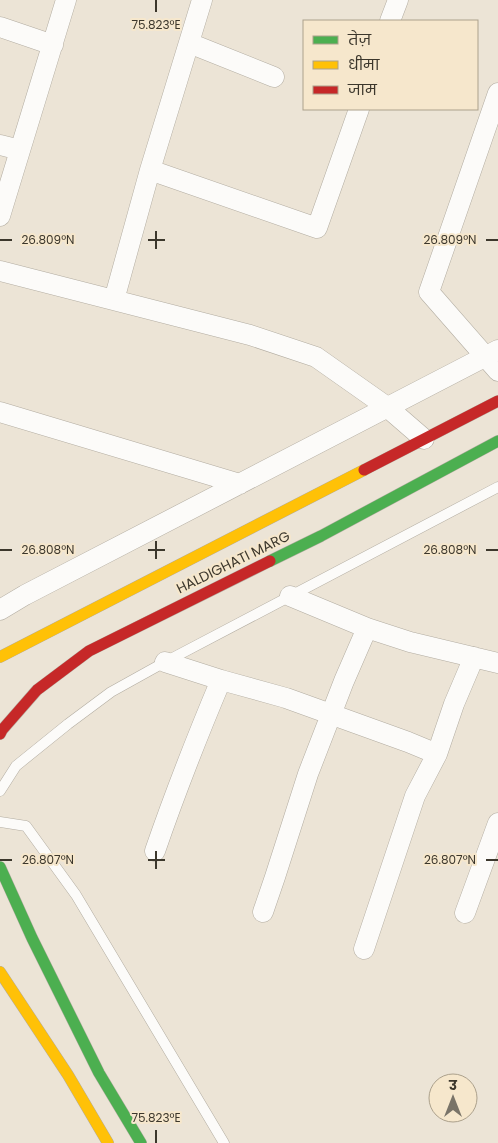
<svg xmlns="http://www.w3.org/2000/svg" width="498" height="1143" font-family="Poppins,'Noto Sans Devanagari',sans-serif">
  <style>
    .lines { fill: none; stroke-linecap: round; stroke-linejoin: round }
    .lane-casing { stroke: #b2aca1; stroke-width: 11 }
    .street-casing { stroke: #b2aca1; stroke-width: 21 }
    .fast-casing { stroke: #b2aca1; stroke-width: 12 }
    .slow-casing { stroke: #b2aca1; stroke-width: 12 }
    .jam-casing { stroke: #b2aca1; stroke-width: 12 }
    .lane { stroke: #fcfbf9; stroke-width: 10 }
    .street { stroke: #fcfbf9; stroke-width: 20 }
    .fast { stroke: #4caf50; stroke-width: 11 }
    .slow { stroke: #ffc107; stroke-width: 11 }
    .jam { stroke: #c62828; stroke-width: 11 }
    .ticks { fill: none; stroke: #3c372c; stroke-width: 2 }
    .labels { text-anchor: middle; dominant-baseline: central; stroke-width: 4; stroke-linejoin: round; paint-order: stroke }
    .street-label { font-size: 14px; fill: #3c372c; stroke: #f6e7cc }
    .ticks-label { font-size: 12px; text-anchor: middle; fill: #3c372c; stroke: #f6e7cc; stroke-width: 4; stroke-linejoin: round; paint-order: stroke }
  </style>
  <rect width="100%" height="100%" fill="#ece4d6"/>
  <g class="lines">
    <g class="lane-casing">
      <path id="lane" d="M0,791L16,766L68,724L111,692L165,662L498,487
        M0,822L26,826L76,895L224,1143"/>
    </g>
    <g class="street-casing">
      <path id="street" d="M390,21L398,0
        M0,27L53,45
        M189,43L274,77
        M498,93L429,292L498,371
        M0,145L20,150
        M150,170L317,228L359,109
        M0,216L66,0
        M0,271L250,335L316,357L387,407L424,439
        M114,300L150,170L202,0
        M0,412L240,484
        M290,596L367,628L410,642L498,663
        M0,610L25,595L498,350
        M165,662L221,680L286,698L408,742L437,754
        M155,851C175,793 197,737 221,680
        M263,912L275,877L308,774L344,681L367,628
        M465,913L498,823
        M364,949L415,796L437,754L454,704L474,657"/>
    </g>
    <g class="fast-casing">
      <path id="fast" d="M270,561L321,536L498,441
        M0,867L32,938L99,1073L141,1143"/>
    </g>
    <g class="slow-casing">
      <path id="slow" d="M0,657L364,470
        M0,972L68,1075L108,1143"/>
    </g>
    <g class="jam-casing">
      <path id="jam" d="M364,470L498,401
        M0,734L2,730L37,690L89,651L270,561"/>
    </g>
    <use href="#lane" class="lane"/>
    <use href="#street" class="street"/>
    <use href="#fast" class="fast"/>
    <use href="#slow" class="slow"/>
    <use href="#jam" class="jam"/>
  </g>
  <path class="ticks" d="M156,0V12M156,231V249M0,240H12M148,240H165M486,240H498M156,541V559M0,550H12M148,550H165M486,550H498M156,851V869M0,860H12M148,860H165M486,860H498M156,1130V1143"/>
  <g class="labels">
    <g class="street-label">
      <text transform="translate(233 562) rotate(-26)">HALDIGHATI MARG</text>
    </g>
  </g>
  <g class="ticks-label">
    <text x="156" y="29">75.823°E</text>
    <text x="48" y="244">26.809°N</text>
    <text x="450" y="244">26.809°N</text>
    <text x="48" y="554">26.808°N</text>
    <text x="450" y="554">26.808°N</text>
    <text x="48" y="864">26.807°N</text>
    <text x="450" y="864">26.807°N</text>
    <text x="156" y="1122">75.823°E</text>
  </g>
  <rect x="303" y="20" width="175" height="90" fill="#f6e7cc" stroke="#aca18c"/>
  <rect x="313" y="36" width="25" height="8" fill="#4caf50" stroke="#aca18c"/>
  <text x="348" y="45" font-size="15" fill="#3c372c">तेज़</text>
  <rect x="313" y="61" width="25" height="8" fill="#ffc107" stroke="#aca18c"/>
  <text x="348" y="70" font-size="15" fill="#3c372c">धीमा</text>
  <rect x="313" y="86" width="25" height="8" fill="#c62828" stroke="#aca18c"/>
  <text x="348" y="95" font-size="15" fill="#3c372c">जाम</text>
  <g transform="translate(453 1098)"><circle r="24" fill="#f6e7cc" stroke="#aca18c"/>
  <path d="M0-4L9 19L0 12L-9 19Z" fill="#7a7468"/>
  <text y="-8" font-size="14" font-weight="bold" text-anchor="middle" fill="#3c372c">उ</text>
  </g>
</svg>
